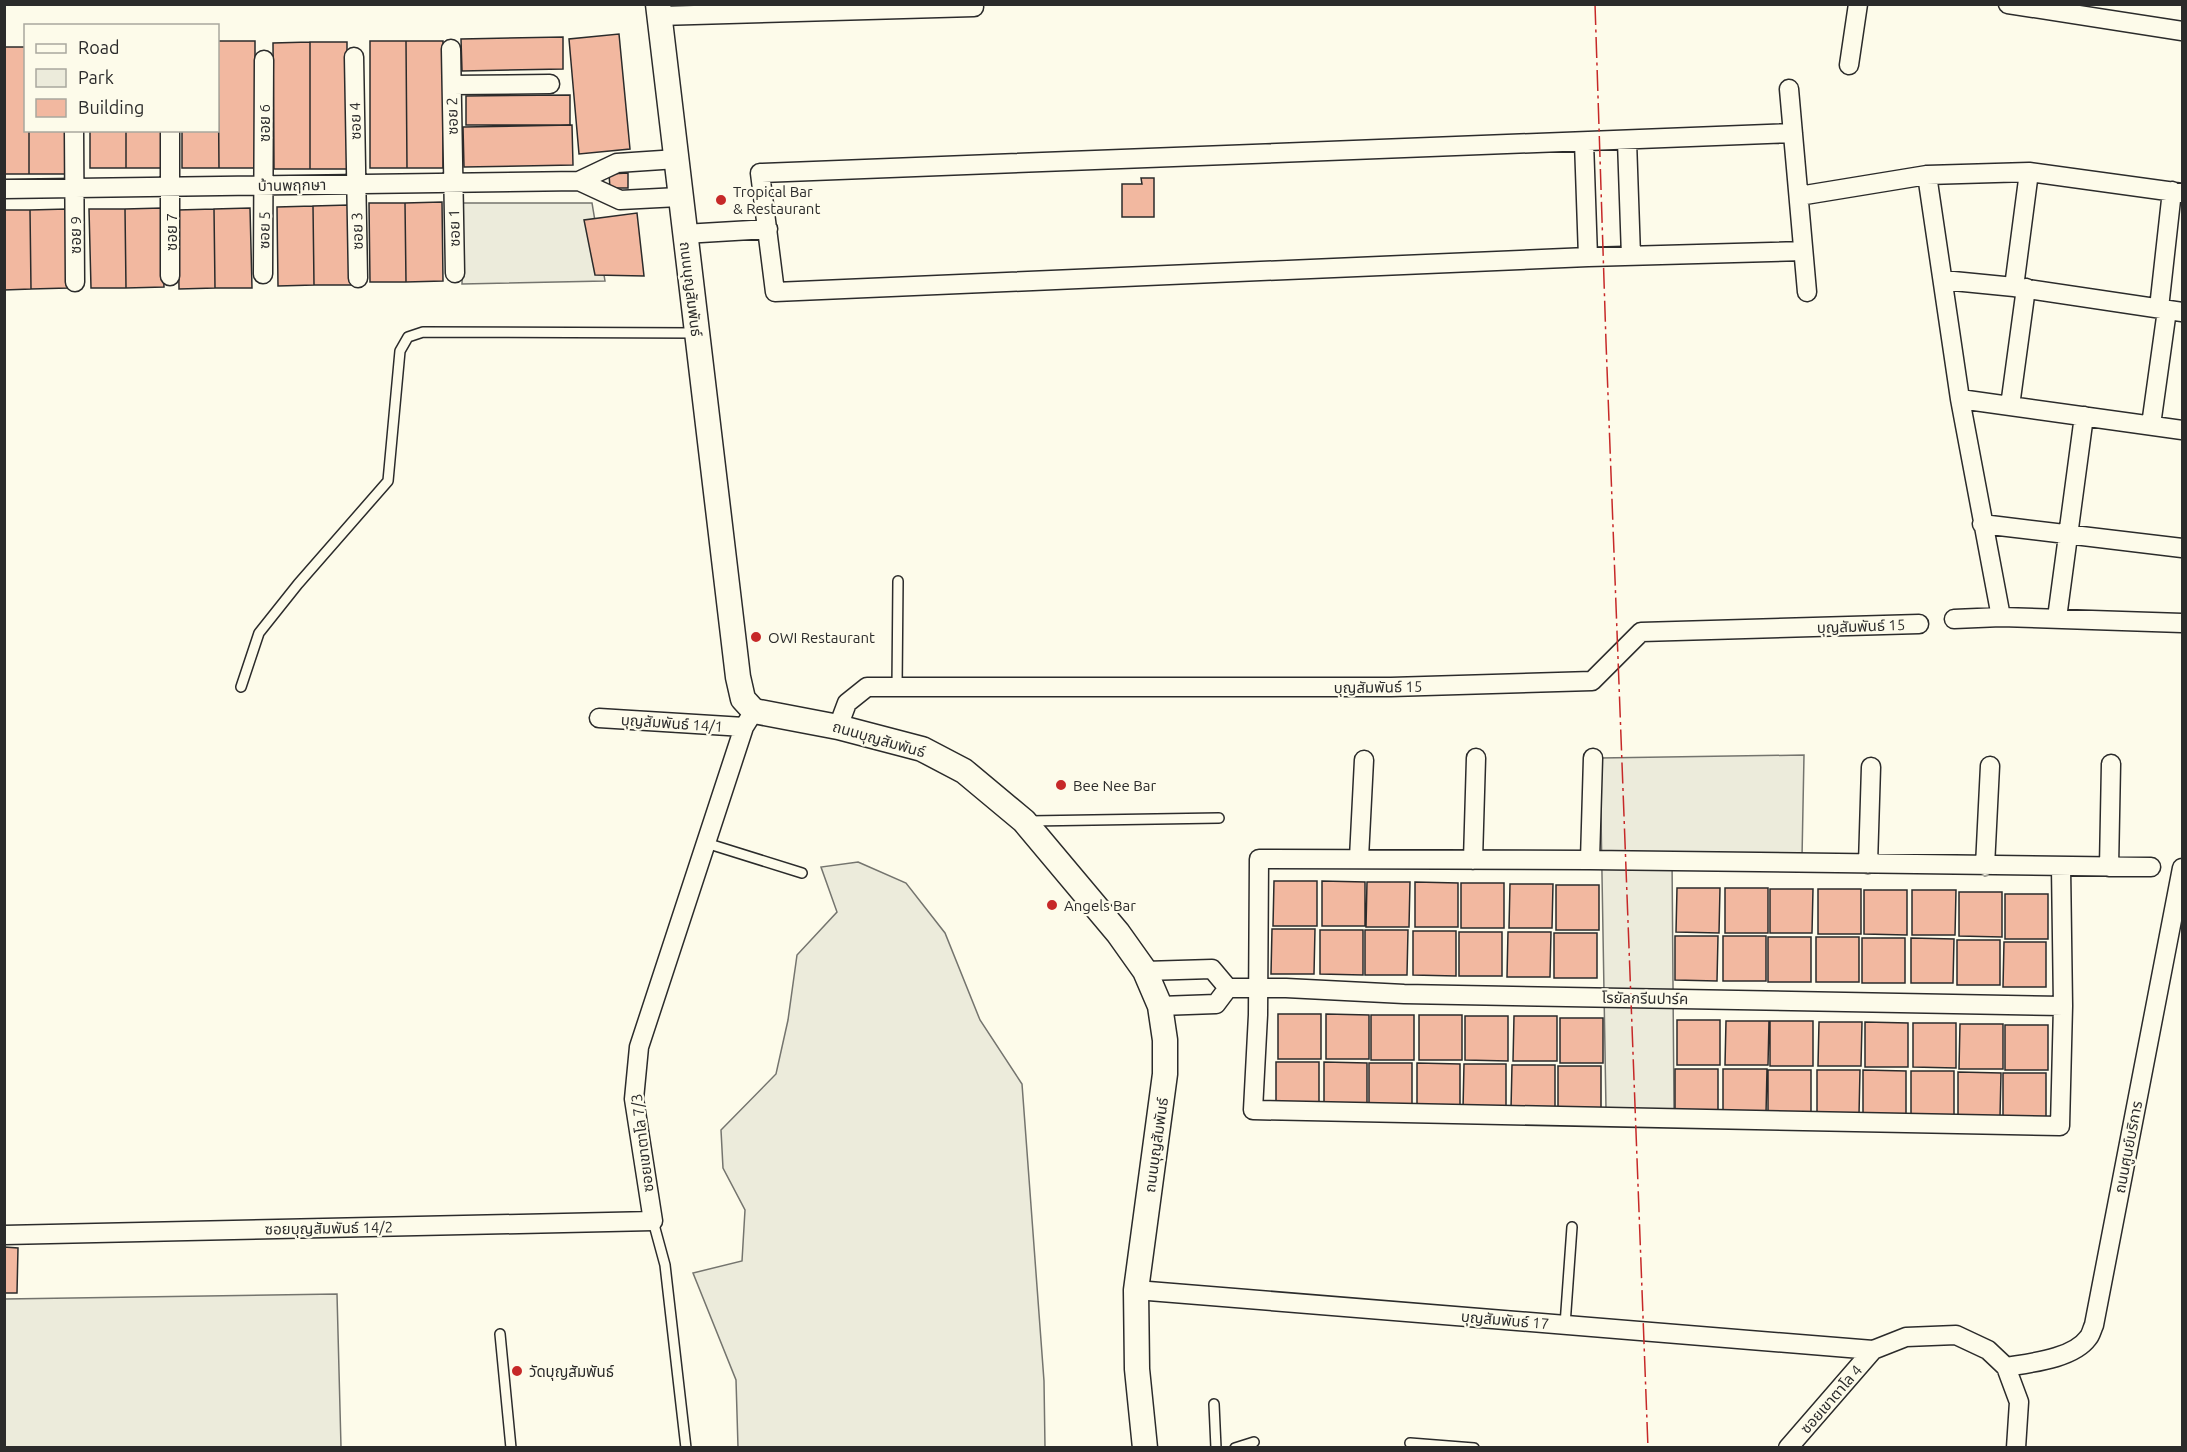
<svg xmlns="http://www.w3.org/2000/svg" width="2187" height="1452" font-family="Ubuntu,'Noto Sans Thai',sans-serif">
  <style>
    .green { fill: #ecebdb; stroke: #74746e; stroke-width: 1.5 }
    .building { fill: #f2b8a0; stroke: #2b2b2b; stroke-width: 1.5 }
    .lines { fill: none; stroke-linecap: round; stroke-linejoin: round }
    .lane-casing { stroke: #2b2b2b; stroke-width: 12 }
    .street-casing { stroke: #2b2b2b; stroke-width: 21 }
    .secondary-casing { stroke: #2b2b2b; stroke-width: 27 }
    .lane { stroke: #fdfbea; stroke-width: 9 }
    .street { stroke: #fdfbea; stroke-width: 18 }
    .secondary { stroke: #fdfbea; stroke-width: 24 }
    .power { stroke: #c62828; stroke-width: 1.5; stroke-dasharray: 21 4.5 3 4.5; stroke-linecap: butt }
    .poi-dot { fill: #c62828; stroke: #fdfbea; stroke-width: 2 }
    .labels { text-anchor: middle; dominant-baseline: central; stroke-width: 4.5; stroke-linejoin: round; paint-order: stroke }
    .street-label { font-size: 15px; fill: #2b2b2b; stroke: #fdfbea }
    .poi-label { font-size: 15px; fill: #2b2b2b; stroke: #fdfbea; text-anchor: start }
  </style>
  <rect width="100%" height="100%" fill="#fdfbea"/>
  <path class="green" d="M463,203H592L605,281L462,284Z
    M1804,755L1802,858L1672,857L1674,1111L1606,1109L1600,758Z
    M858,862L906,883L945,933L980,1020L1022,1084L1044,1381L1045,1447H738L736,1380L693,1273L742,1261L745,1210L723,1168L721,1130L776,1074L788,1020L797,955L837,912L821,867Z
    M337,1294L341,1447H5V1299Z"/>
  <path class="building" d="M619,34L630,149L579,154L569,39Z
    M563,37V69L462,71L461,39Z
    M218,41L219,168H182V130H218Z
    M218,41H255V168H219Z
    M370,41H406L407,168H370Z
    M406,41H443V168H407Z
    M310,42V169H274L273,43Z
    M310,42H347V169H310Z
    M4,47H26V130H29V174H4Z
    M570,95V125H466V96Z
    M572,125L573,165L464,167L463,127Z
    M29,130H66V174H29Z
    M90,130H126V168H90Z
    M126,130H163V168H126Z
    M628,173V188H610L609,174Z
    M1141,178H1154V217H1122V184H1142Z
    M442,202L443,281L406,282L405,203Z
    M369,203H405L406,282H370Z
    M349,205L351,285H314L313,206Z
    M313,206L314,285L278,286L277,207Z
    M162,208L164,287L126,288L125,209Z
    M250,208L252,288H215L214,209Z
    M67,209L68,288L31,289L30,210Z
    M89,209H125L126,288H91Z
    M214,209L215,288L179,289L178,210Z
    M4,210H30L31,289L4,290Z
    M637,213L644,276L595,275L584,220Z
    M1274,881H1317V926H1273Z
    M1322,881L1365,882V926H1322Z
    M1367,882H1410L1409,927H1366Z
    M1415,882L1458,883V927H1415Z
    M1461,883H1504V928H1461Z
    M1510,884H1553L1552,928H1509Z
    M1556,885H1599V930H1556Z
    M1677,888H1720L1719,933L1676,932Z
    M1725,888H1768V933H1725Z
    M1770,889H1813L1812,933H1770Z
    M1818,889H1861V934H1818Z
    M1864,890H1907V935L1864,934Z
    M1912,890H1956L1955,935H1912Z
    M1959,892H2002V937L1959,936Z
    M2005,894H2048V939H2005Z
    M1272,929H1315L1314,974H1271Z
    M1320,930H1363V975L1320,974Z
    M1365,930H1408L1407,975H1365Z
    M1413,931H1456V976L1413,975Z
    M1459,932H1502V976H1459Z
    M1508,932H1551L1550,977H1507Z
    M1554,933H1597V978H1554Z
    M1675,936H1718L1717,981L1675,980Z
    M1723,936H1766V981H1723Z
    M1768,937H1811V982H1768Z
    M1816,937H1859V982H1816Z
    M1862,938H1905V983H1862Z
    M1911,938L1954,939L1953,983H1911Z
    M1957,940H2000V985H1957Z
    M2004,942H2046V987H2003Z
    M1278,1014H1321V1059H1278Z
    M1326,1014L1369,1015V1059H1326Z
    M1371,1015H1414V1060H1371Z
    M1419,1015H1462V1060H1419Z
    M1465,1016H1508V1061L1465,1060Z
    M1514,1016H1557V1061H1513Z
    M1560,1018H1603V1063H1560Z
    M1677,1020H1720V1065H1677Z
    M1726,1021H1769L1768,1065H1725Z
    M1770,1021H1813V1066H1770Z
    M1819,1022H1862L1861,1066H1818Z
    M1865,1022L1908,1023V1067H1865Z
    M1913,1023H1956V1068L1913,1067Z
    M1960,1024H2003V1069H1959Z
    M2005,1025H2048V1070H2005Z
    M1276,1062H1319V1107H1276Z
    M1324,1062L1367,1063V1107H1324Z
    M1369,1063H1412V1108H1369Z
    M1417,1063L1460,1064V1108H1417Z
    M1464,1064H1506V1109H1463Z
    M1512,1065H1555V1109H1511Z
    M1558,1066H1601V1111H1558Z
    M1675,1069H1718V1113H1675Z
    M1723,1069H1767L1766,1114H1723Z
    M1768,1070H1811V1114H1768Z
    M1817,1070H1860L1859,1115H1817Z
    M1863,1070L1906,1071V1115H1863Z
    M1911,1071H1954V1116L1911,1115Z
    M1958,1072L2001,1073L2000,1117H1958Z
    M2003,1073H2046V1118H2003Z
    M4,1247L18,1248L17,1293H4Z"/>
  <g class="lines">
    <g class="lane-casing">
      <path id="lane" d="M241,687L259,633L298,584L388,481L400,351L408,337L423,332L697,333
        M897,687L898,581
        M1030,821L1219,818
        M706,843L802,873
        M653,1221L665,1265L686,1448
        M1565,1325L1572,1227
        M500,1334L511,1448
        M1214,1404L1216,1448
        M1410,1443L1474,1448
        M1235,1448L1254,1442"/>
    </g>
    <g class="street-casing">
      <path id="street" d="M2008,4L2182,31
        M659,16L974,7
        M451,49L455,273
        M354,57L358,278
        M1849,65L1858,4
        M452,85L550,84
        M1789,89L1807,292
        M74,130L75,282
        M170,130V276
        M1793,133L760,173L775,292L1588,257L1803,251
        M1627,141L1631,256
        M1584,142L1588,257
        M1927,175L1960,399L2001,617
        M579,181L620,200L679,197
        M4,189L579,181L617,163L677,159
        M1799,196L1927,175L2029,172L2182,193
        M684,234L768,229
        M263,274L264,60
        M1943,280L2014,287L2182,312
        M2014,287L2029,172
        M2159,308L2172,191
        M1960,399L2182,430
        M2010,406L2026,288
        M2151,425L2167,310
        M1982,524L2182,548
        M2057,618L2084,416
        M1954,619L2001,617L2182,623
        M599,718L744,727
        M838,727L847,703L867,687H1391L1592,681L1641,632L1919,624
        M1359,858L1364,760
        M1473,860L1476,758
        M1590,860L1593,758
        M1868,864L1871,767
        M1985,866L1990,766
        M2061,867L2063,1006L2060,1126L1253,1110L1258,1015L1259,859L1590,860L2151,867
        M2109,867L2111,764
        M1145,971L1212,969L1228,988
        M1228,988H1286L1404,994L2063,1006
        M1160,1006L1216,1004L1228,988
        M4,1235L653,1221L634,1099L639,1047L744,727L754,711
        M1136,1290L1873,1350L1906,1337L1956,1335L1988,1350L2006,1367L2019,1402L2016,1448
        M2006,1367C2029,1363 2073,1359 2088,1338C2091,1335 2092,1329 2094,1325L2182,868
        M1788,1448L1873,1350"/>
    </g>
    <g class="secondary-casing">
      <path id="secondary" d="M658,4L738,677L743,699L754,711L838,727L922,749L964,771L1024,821L1118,933L1145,971L1160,1006L1165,1040V1074L1136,1290L1137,1369L1145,1448"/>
    </g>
    <use href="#lane" class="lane"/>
    <use href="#street" class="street"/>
    <use href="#secondary" class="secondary"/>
    <path class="power" d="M1595,4L1606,342L1648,1448"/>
  </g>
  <g class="poi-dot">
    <circle cx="721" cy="200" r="6"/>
    <circle cx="756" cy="637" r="6"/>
    <circle cx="1061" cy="785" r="6"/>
    <circle cx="1052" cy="905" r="6"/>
    <circle cx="517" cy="1371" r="6"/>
  </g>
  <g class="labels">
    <g class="street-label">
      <text transform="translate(452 116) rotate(-91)">ซอย 2</text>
      <text transform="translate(355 121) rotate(-91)">ซอย 4</text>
      <text transform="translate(264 123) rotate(-90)">ซอย 6</text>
      <text transform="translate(292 185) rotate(-1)">บ้านพฤกษา</text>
      <text transform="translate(454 228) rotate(-91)">ซอย 1</text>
      <text transform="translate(264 230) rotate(-89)">ซอย 5</text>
      <text transform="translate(357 231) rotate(-91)">ซอย 3</text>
      <text transform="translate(171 232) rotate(-90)">ซอย 7</text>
      <text transform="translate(75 235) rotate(-90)">ซอย 9</text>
      <text transform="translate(691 289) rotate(83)">ถนนบุญสัมพันธ์</text>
      <text transform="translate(1861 626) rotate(-2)">บุญสัมพันธ์ 15</text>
      <text transform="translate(1378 687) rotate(-1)">บุญสัมพันธ์ 15</text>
      <text transform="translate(672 723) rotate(4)">บุญสัมพันธ์ 14/1</text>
      <text transform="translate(879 739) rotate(16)">ถนนบุญสัมพันธ์</text>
      <text transform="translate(1645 998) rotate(1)">โรยัลกรีนปาร์ค</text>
      <text transform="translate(642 1143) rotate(-97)">ซอยเขาตาโล 7/3</text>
      <text transform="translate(1156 1145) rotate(-82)">ถนนบุญสัมพันธ์</text>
      <text transform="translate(2128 1147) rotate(-79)">ถนนศูนย์บริการ</text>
      <text transform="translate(329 1228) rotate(-1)">ซอยบุญสัมพันธ์ 14/2</text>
      <text transform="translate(1505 1320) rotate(5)">บุญสัมพันธ์ 17</text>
      <text transform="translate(1831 1399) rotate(-49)">ซอยเขาตาโล 4</text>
    </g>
    <g class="poi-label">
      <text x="733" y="191">Tropical Bar<tspan x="733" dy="17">&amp; Restaurant</tspan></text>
      <text x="768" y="637">OWI Restaurant</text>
      <text x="1073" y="785">Bee Nee Bar</text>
      <text x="1064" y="905">Angels Bar</text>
      <text x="529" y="1371">วัดบุญสัมพันธ์</text>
    </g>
  </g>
  <rect width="2187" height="1452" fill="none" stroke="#2b2b2b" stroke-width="12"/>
  <rect x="24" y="24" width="195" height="108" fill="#fdfbea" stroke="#a9a89e" stroke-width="1.5"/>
  <rect x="36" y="44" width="30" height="9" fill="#fdfbea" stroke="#a9a89e" stroke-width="1.5"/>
  <text x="78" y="54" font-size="18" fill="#2b2b2b">Road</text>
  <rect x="36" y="69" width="30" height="18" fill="#ecebdb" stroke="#a9a89e" stroke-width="1.5"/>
  <text x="78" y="84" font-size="18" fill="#2b2b2b">Park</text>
  <rect x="36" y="99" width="30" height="18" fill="#f2b8a0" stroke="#a9a89e" stroke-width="1.5"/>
  <text x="78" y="114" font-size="18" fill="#2b2b2b">Building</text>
</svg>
